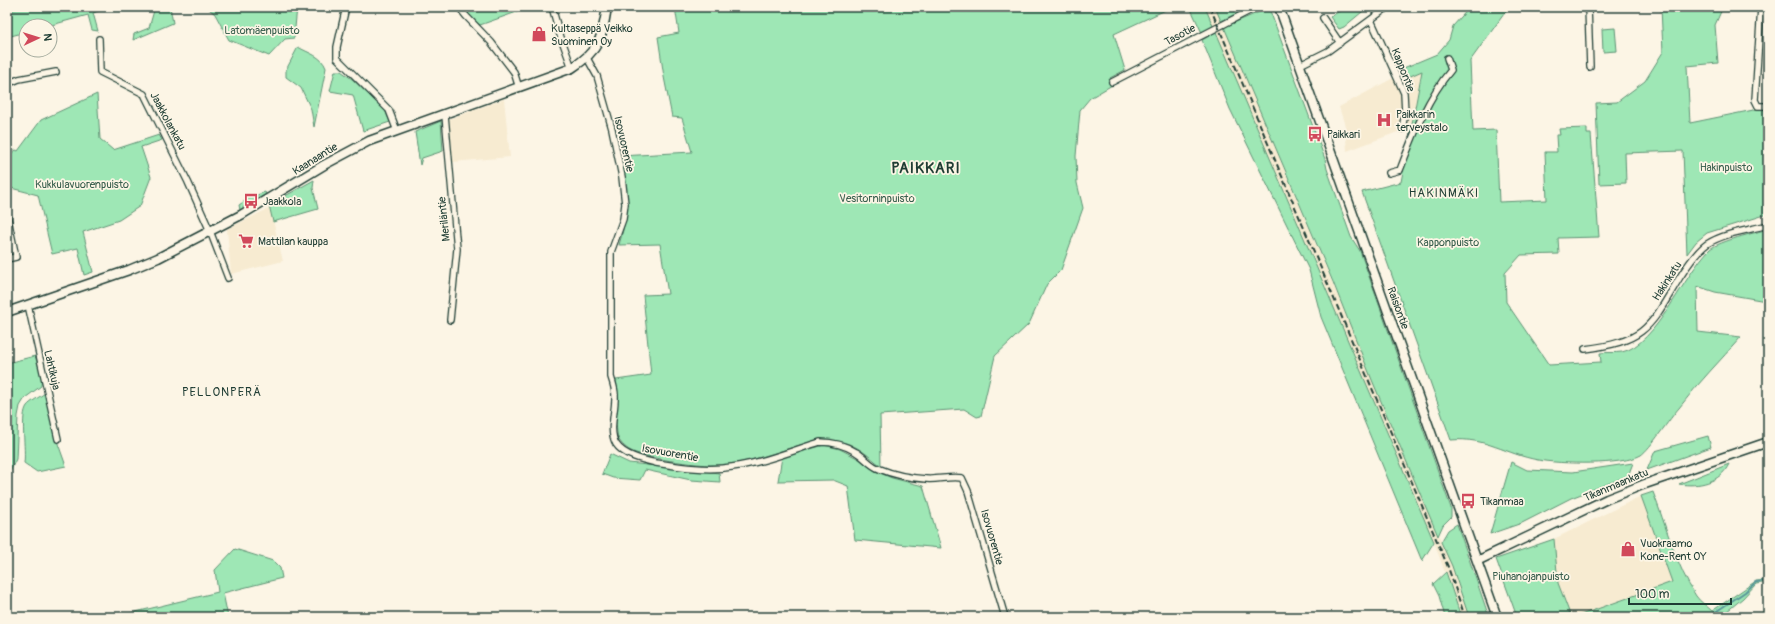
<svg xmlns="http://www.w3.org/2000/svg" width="1775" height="624" font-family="Pangolin,sans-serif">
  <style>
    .built { fill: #f7ebd1 }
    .green { fill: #9ee7b5; stroke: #5e9274 }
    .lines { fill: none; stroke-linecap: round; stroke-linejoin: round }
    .stream { stroke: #599598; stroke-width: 2 }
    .street-casing { stroke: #1f3d34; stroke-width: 8 }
    .secondary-casing { stroke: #1f3d34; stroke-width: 11 }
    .street { stroke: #fcf5e5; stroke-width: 5.5 }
    .secondary { stroke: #fcf5e5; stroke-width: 8 }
    .rail { stroke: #1f3d34; stroke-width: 2; stroke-dasharray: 6 3; stroke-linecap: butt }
    .labels { text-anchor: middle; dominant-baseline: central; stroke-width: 3.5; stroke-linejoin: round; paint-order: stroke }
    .poi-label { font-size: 11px; fill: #1f3d34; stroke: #fcf5e5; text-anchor: start }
    .park-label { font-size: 11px; fill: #385f4e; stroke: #fcf5e5 }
    .street-label { font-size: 11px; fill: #1f3d34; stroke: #fcf5e5 }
    .neighbourhood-label { font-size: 12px; letter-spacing: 1px; fill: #1f3d34; stroke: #fcf5e5 }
    .district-label { font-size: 15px; font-weight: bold; letter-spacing: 1px; fill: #1f3d34; stroke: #fcf5e5 }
  </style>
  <rect width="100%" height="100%" fill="#fcf5e5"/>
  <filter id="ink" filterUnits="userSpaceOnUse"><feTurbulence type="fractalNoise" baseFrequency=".025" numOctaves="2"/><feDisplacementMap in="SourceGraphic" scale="8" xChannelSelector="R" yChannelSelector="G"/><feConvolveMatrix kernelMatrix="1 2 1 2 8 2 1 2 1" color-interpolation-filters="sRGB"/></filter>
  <g filter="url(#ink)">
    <path class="built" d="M1205,7H1215L1224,27L1452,566L1469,617H1461L1434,542Z
      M1422,70L1411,127L1347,151L1345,126L1339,107L1397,76L1399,81Z
      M504,99L510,157L453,162L449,119Z
      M270,208L283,261L231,274L227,229Z
      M1641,496L1672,582L1575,617H1571L1558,583L1554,539Z"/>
    <path class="green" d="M23,7H109L93,13L98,31L92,30L88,15L48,26H26V32L7,37V11Z
      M155,7H170L173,23L133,40L134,34L149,28Z
      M211,7H297L294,38L285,39L269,56L229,40L215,14L209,9Z
      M459,7H531L480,25L468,17Z
      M675,7H1172L1114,34L1125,70L1110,78L1114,84L1090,98L1080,110L1076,156L1077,183L1083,208L1061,270L1047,284L1029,324L995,356L981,416L977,417L964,409L880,415L881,466C857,446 847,438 814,441C788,448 757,460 732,464C710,468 657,460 636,453C629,451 623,446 619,440C614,430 617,393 616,380L651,375L643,295L668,294L660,244L619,245C630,207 628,193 620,156L692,152L682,118L672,117L664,77L658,37L679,33Z
      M1190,7H1205L1213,26L1202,33Z
      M1215,7H1249L1221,21Z
      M1346,7H1368L1344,27L1339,29L1330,17Z
      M1470,7H1509L1470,61L1473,131L1496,130L1499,202L1547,200L1545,152H1557L1556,135H1560L1559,129L1587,128V134H1591L1599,237L1558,238L1559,254L1521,255L1505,273L1506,302L1549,365L1601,362L1600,353C1607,352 1615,353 1622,352C1656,345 1684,274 1710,249C1720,241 1754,233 1768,229V297L1766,301L1715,292L1697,286L1698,332L1741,337C1720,361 1698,383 1679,408C1670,418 1650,449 1641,455C1622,466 1560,464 1538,460C1505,454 1486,437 1451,440L1362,192L1401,182L1422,71L1399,81L1394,72L1437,54L1449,40L1453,26Z
      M1661,7H1723L1715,25L1718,63L1687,66L1690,123L1768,107V214L1707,233L1696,242L1687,254L1683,151L1625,153L1626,183L1599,184L1596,103L1617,102L1645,81L1663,52Z
      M1269,8L1325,159L1327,169L1351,237L1360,251L1451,508V517L1443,525L1438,536L1372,380L1333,282L1224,27Z
      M1615,28L1617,51L1603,52L1602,29Z
      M1216,32L1434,542L1422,561L1321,317L1309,270L1230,109L1202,40Z
      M298,47C308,53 322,56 326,68L314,127L311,109L301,88L286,77V70Z
      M335,71H341L352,79L385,110L390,122L363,131L353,95L330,91Z
      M97,94L100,139L113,150L159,135L162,140L141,147L151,177L140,206L119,220L83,232L93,272L84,275L78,248L52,254L38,195L7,187V156L16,150L18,151L41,120Z
      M441,121L443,151L422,158L420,165L415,132Z
      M314,180L313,188L318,209L273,222L269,205Z
      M265,192L268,200L241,215L239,205L249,198Z
      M35,356L42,377L41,386L25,398L20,406L18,416L16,459L7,478V363Z
      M45,393L56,438L66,466L37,472L24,463C26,449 20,416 27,406C31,401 40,397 45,393Z
      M1708,436L1711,447L1647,470L1655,451Z
      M824,445L840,449L859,459L875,471L892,478L923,486L941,548L855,540L848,486L833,480L778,481L782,457Z
      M610,454L629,463L719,473L720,482L691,480L645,470L640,480L613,478L602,474Z
      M1511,462L1527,470L1573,472L1633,463L1628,476L1571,498L1522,523L1490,534Z
      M1729,464C1720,483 1698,487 1679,484Z
      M1653,492C1665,523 1677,568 1696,596C1700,602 1707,606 1712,611L1756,581L1768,580V582L1756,584L1743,598L1720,617H1575L1672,582L1641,496Z
      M1457,524L1489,617H1469L1452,566L1441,542L1448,530Z
      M1554,539L1558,583L1571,617H1517L1496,559Z
      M235,549L273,561L280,568L282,578L223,593L228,617H115L218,592L215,570Z
      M1446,572L1461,617H1445L1439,596L1433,584Z"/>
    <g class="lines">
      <path class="stream" d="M1708,617L1745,592L1756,582L1768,581"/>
      <g class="street-casing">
        <path id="street" d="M346,7L337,47V58L389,110L397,131
          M459,7L466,16L491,42L514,72L519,88
          M552,7L559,32L572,68
          M1588,7L1590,67
          M1761,7L1755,100L1758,106H1768
          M1323,18L1340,43
          M1371,20L1404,93L1405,113L1402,129
          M99,39L100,72L144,94L188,182L210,231L228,278
          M587,58L597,76L612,129L622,177L625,204L623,219L611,252V377C613,383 615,389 615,395C616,410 608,430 616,444C624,456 643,460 656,463C682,467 707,471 732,467C762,463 792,451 820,442C833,442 845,445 856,452C865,457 870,466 880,469C894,475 911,478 926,479C938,480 950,476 962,478L968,491L1005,617
          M1300,65L1328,51L1388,7
          M1112,82L1257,7
          M7,84L19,79L56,72
          M445,115L457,249L450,320
          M1389,173L1400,170C1413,136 1427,98 1451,70L1447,58
          M7,214L16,257L7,259
          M28,305L58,439
          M1585,349C1647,341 1650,327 1680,277C1687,266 1696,252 1707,244C1724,233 1749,230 1768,225"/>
      </g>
      <g class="secondary-casing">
        <path id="secondary" d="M1279,7L1497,617
          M7,312L129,270L158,258L241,215L324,165L369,141L572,68C600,50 602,38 607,7
          M1477,561L1607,499L1645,484L1768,442"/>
      </g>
      <use href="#street" class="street"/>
      <use href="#secondary" class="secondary"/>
      <path class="rail" d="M1210,7L1448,567L1465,617"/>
    </g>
  </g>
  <defs>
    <g id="shop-bare" transform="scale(1.2)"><path d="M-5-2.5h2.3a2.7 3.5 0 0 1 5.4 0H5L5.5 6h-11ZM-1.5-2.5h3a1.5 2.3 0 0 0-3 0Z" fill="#d1495b" stroke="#fcf5e5" stroke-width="2.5" paint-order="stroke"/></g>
    <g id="hospital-bare" transform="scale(1.2)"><path d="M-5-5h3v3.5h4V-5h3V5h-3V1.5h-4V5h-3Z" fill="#d1495b" stroke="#fcf5e5" stroke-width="2.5" paint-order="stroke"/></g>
    <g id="bus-bare" transform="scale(1.2)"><path d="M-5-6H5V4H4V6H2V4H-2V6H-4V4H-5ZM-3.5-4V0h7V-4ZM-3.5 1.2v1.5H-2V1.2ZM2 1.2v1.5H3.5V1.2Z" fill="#d1495b" stroke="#fcf5e5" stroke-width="2.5" paint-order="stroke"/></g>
    <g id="supermarket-bare" transform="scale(1.2)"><path d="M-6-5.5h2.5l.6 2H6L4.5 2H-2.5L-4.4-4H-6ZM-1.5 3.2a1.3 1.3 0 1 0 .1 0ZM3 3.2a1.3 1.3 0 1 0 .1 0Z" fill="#d1495b" stroke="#fcf5e5" stroke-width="2.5" paint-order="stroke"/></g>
  </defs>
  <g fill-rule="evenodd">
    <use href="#shop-bare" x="539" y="34"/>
    <use href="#hospital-bare" x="1384" y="120"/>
    <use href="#bus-bare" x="1315" y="134"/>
    <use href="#bus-bare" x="251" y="201"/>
    <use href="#supermarket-bare" x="246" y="241"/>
    <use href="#bus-bare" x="1468" y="501"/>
    <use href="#shop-bare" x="1628" y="549"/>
  </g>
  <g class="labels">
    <g class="poi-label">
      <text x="551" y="28">Kultaseppä Veikko<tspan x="551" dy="13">Suominen Oy</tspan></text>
      <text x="1396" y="114">Paikkarin<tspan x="1396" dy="13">terveystalo</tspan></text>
      <text x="1327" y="134">Paikkari</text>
      <text x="263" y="201">Jaakkola</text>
      <text x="258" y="241">Mattilan kauppa</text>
      <text x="1480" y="501">Tikanmaa</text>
      <text x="1640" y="543">Vuokraamo<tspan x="1640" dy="13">Kone-Rent OY</tspan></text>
    </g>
    <g class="park-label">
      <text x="262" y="30">Latomäenpuisto</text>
      <text x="1726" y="167">Hakinpuisto</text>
      <text x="82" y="184">Kukkulavuorenpuisto</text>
      <text x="877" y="198">Vesitorninpuisto</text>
      <text x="1448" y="242">Kapponpuisto</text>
      <text x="1531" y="576">Piuhanojanpuisto</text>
    </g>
    <g class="street-label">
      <text transform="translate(1180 35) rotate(-28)">Tasotie</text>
      <text transform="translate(1403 70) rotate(68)">Kappontie</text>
      <text transform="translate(168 121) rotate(62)">Jaakkolankatu</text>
      <text transform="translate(624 144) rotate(77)">Isovuorentie</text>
      <text transform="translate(315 159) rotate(-32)">Kaanaantie</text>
      <text transform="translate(444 219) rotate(-96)">Meriläntie</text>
      <text transform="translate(1667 281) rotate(-57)">Hakinkatu</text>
      <text transform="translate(1398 308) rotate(70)">Raisiontie</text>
      <text transform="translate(52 370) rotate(77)">Lahtikuja</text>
      <text transform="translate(670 453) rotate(10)">Isovuorentie</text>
      <text transform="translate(1616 485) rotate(-23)">Tikanmaankatu</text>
      <text transform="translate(992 537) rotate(74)">Isovuorentie</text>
    </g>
    <g class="neighbourhood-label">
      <text x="1444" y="193">HAKINMÄKI</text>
      <text x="222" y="392">PELLONPERÄ</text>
    </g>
    <g class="district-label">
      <text x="926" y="168">PAIKKARI</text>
    </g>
  </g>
  <rect width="1775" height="624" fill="none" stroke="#fcf5e5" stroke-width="24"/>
  <rect x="12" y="12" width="1751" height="600" fill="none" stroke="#1f3d34" stroke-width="1.5" filter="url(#ink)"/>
  <g transform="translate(38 38) rotate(86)"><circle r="19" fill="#fcf5e5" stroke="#a4ab9e"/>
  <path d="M0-3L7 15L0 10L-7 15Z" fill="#d1495b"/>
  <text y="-6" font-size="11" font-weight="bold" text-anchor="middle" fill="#1f3d34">N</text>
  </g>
  <path d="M1629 598v6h102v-6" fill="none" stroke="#1f3d34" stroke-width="2"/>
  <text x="1635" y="598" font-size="12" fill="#1f3d34" stroke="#fcf5e5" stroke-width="3" paint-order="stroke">100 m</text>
</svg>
